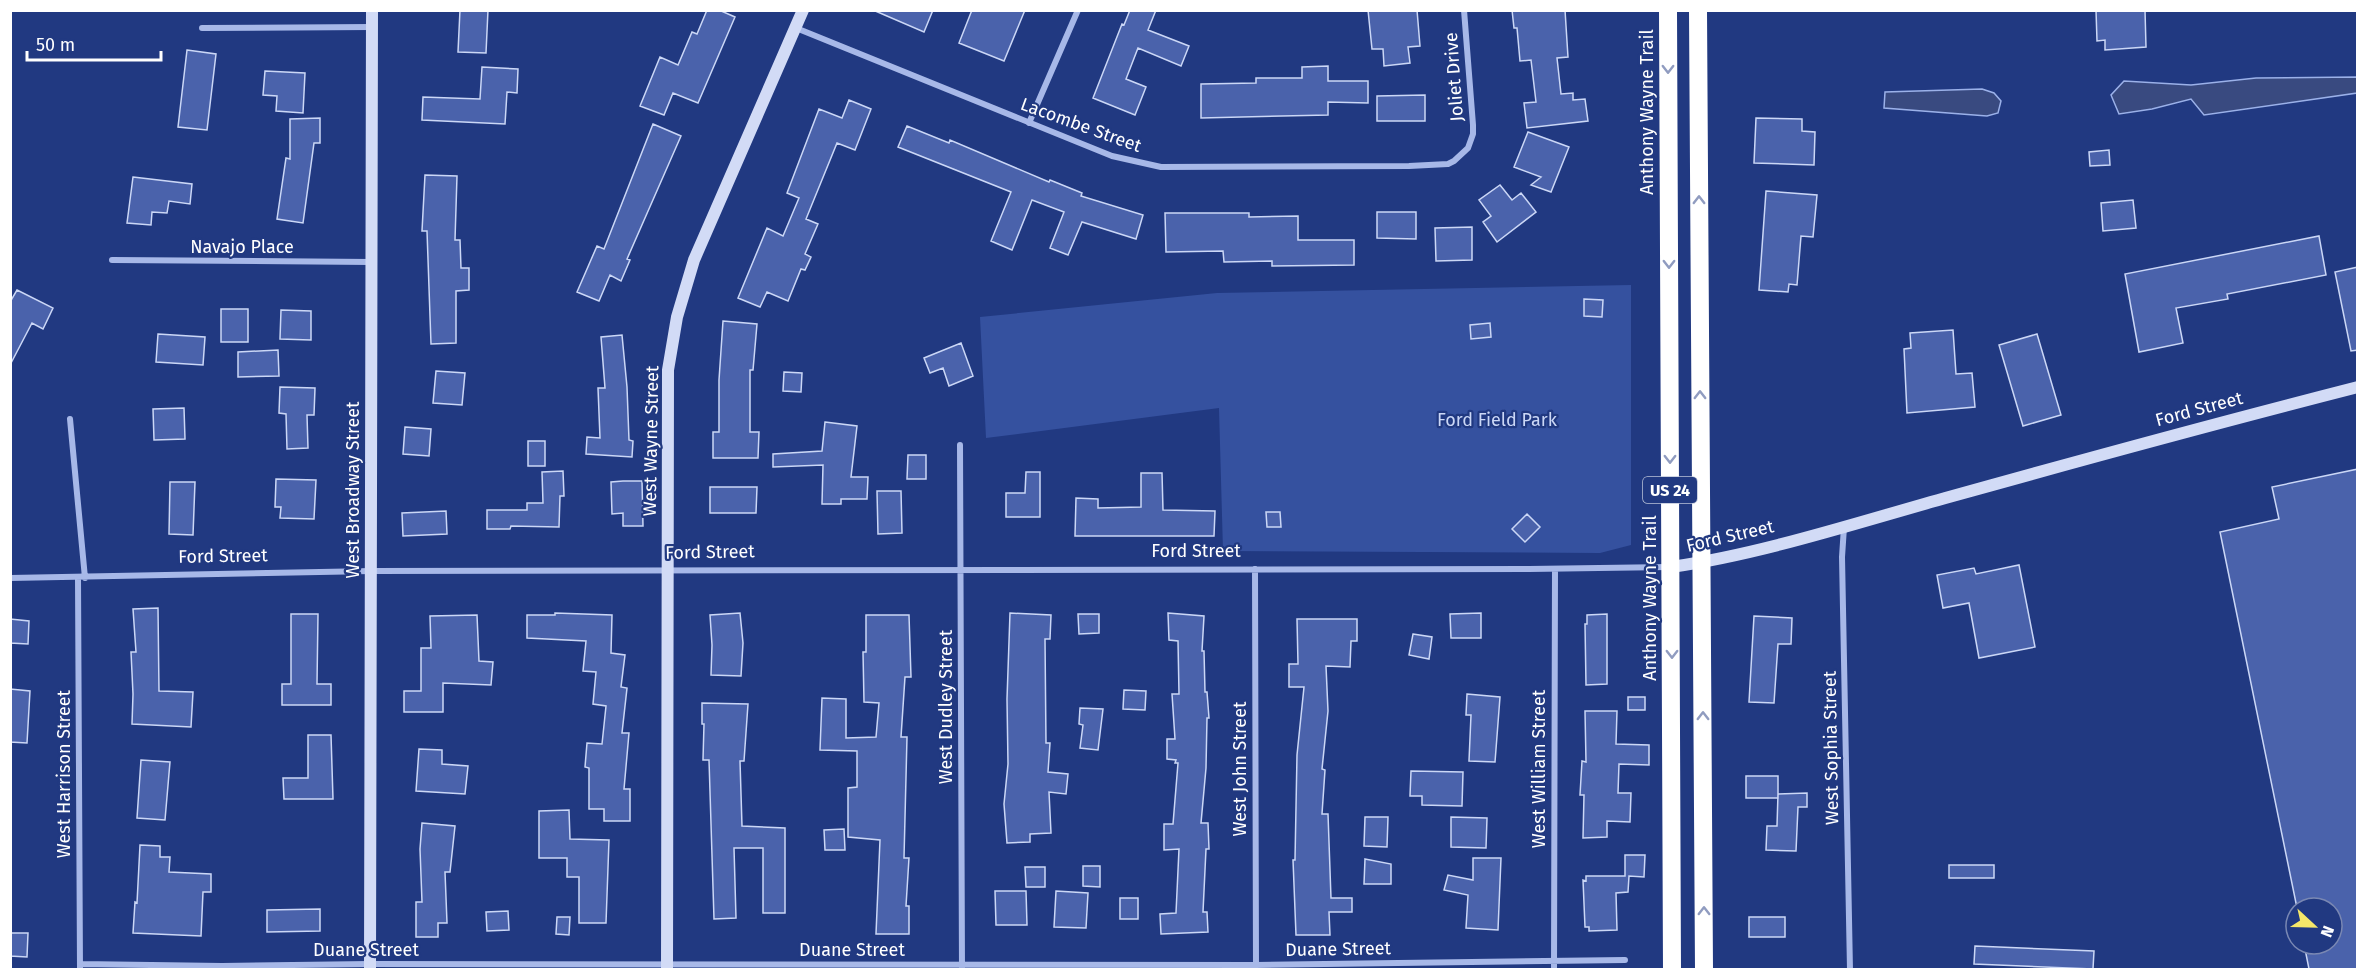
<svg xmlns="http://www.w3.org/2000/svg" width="2368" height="980" font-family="'Fira Sans',sans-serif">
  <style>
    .green { fill: #35519f }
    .water { fill: #394a80; stroke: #9bb1e9; stroke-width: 1.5 }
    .building { fill: #4a62ab; stroke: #cbd7f6; stroke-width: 1.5 }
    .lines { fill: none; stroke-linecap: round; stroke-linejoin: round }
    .street { stroke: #a7b8e8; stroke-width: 6 }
    .secondary { stroke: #d2dbf6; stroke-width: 12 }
    .highway { stroke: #fff; stroke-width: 18 }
    .oneway { stroke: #909cc0 }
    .labels { text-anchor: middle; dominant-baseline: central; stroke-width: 4.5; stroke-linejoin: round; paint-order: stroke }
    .shield { fill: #213981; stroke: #bcc4d9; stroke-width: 1.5 }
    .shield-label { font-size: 16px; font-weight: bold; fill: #fff }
    .street-label { font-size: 18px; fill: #fff; stroke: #213981 }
    .park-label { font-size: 18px; fill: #cbd7f6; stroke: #213981 }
  </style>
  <rect width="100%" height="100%" fill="#213981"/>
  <path class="green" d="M1631,285V545L1600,553L1223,551L1219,408L986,438L980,317L1217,293Z"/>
  <path class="water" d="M2357,77V93L2204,115L2191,99L2152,109L2119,114L2111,95L2124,81L2191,85L2256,78Z
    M1982,89L1994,93L2001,101L1998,113L1987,116L1884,108L1885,92Z"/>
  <path class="building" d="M460,10H488L486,53L458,52Z
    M707,10H719L735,17L698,103L673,93L664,115L640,106L660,57L678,65L692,32L697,34Z
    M873,10H933L924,32Z
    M972,10H1025L1004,61L959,43Z
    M1130,10H1156L1148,30L1189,46L1181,66L1138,48L1126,79L1146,87L1135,115L1093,98L1122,24L1124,25Z
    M1368,10H1417L1420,46L1408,47L1410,63L1384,66L1383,49H1372Z
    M1512,10H1565L1568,57L1557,58L1561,94L1573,93V100L1585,99L1588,121L1527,128L1524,103L1536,102L1531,60L1520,61L1517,28H1514Z
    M2096,10H2145L2146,47L2105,50V40L2097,41Z
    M187,50L216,54L207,130L178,127Z
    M1328,66V81H1368V103L1328,102V115L1201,118V84L1256,83V78H1302V67Z
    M482,67L518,69L517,93L507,92L505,124L422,120L423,97L480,99Z
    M265,71L305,73L303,113L276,111L277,96L263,95Z
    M1425,95V121H1377V96Z
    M849,100L871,109L855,150L837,143L806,219L818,224L805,254L811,257L805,270L801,269L788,301L767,292L760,307L738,298L767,228L783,236L799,198L787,193L819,109L842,118Z
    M320,118V143H314L303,223L277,219L286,158L290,159V119Z
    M1756,118L1802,119V131L1815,132L1814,165L1754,163Z
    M653,124L681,136L627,259L630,260L621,281L610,275L599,301L577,292L597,246L604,249Z
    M907,126L949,143L950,140L1049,182L1050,180L1082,193L1081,196L1143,215L1136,239L1082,222L1068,255L1050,248L1064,212L1032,200L1012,250L991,241L1011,192L898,147Z
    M1528,132L1569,147L1551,192L1531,185L1541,177L1514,167Z
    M2109,150L2110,165L2090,166L2089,152Z
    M425,175L457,176L455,240H460L461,268H469V290L456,291V343L431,344L427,231H422Z
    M133,177L192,184L190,204L169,201L167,213L152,212L151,225L127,223Z
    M1500,185L1512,200L1521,193L1536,212L1497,242L1483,222L1491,216L1479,200Z
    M1766,191L1817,195L1813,237L1801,236L1797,285L1789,284L1788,292L1759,290Z
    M2133,200L2136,228L2103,231L2101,203Z
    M1377,212H1416V239L1377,238Z
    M1165,213H1249V217L1298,216V240H1354V265L1272,266V261L1224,262L1223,251L1166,252Z
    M1472,227V260L1436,261L1435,228Z
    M2319,236L2326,275L2227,294L2228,299L2176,308L2183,343L2139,352L2125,274Z
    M2358,267V350L2351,351L2335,272Z
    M17,290L53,308L43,329L32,323L10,365V302Z
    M1584,299L1603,300L1602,317L1584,316Z
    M221,309H248V342H221Z
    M281,310L311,311V340L280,339Z
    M723,321L757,324L753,370H750V432H759L758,458H713V432H719V380Z
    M1490,323L1491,337L1471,339L1470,325Z
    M1953,330L1956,374L1972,373L1975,407L1907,413L1904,349L1911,348L1910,333Z
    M158,334L205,337L203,365L156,362Z
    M2037,334L2061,415L2023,426L1999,345Z
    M622,335L627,387L629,440L633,441L632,457L586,454L587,437L600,438L598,388H605L601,337Z
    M961,343L973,376L949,386L943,368L930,373L924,358Z
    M278,350L279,376L238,377V352Z
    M436,371L465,373L462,405L433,403Z
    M784,372L802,373L801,392L783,391Z
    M280,387L315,388L314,415H307L308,448L287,449L286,414L279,413Z
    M184,408L185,439L154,440L153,409Z
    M825,422L857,426L851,477H868L867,499H841V504H822L823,465L773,467V454L822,451Z
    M405,427L431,429L429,456L403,454Z
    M528,441H545V466H528Z
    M908,455H926V479H907Z
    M2358,469V969H2309L2304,944H2332V908H2297L2220,532L2279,519L2272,487Z
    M563,471L564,496H560L559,527L511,526L510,529H487V510H527V503H543L542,472Z
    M1026,472H1040V517H1006V493H1025Z
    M1141,473H1162L1163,510L1215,511L1214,536H1075L1076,498L1098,499V508L1141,507Z
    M276,479L316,480L314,519L280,518L281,507H275Z
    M623,481H642L643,526H623V513L612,514L611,482Z
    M170,482H195L193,535L169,534Z
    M710,487H757L756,513H710Z
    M877,491H901L902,533L878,534Z
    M446,511L447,534L403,536L402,513Z
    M1266,512H1280L1281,527H1267Z
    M1527,514L1540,527L1525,542L1512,529Z
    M2019,565L2035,647L1979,658L1969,603L1943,608L1937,575L1974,568L1976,574Z
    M158,608L159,691L193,692L191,727L132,724L133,694L131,652H136L133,609Z
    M555,613L612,615L611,653L625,655L621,687L627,688L622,733H629L624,789H630V821H604V809H589V768L585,767L587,743L602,744L606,706L593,704L596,672L583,671L586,641L527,638V615H555Z
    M740,613L743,643L741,676L711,675L712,645L710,615Z
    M1010,613L1051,615L1050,639H1045L1046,743H1050L1048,772L1068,774L1066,794L1049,792L1051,833L1030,834V842L1007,843L1004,804L1008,764L1007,699Z
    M1168,613L1204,616L1202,651H1204L1205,692H1207L1209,718H1207L1206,768L1201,823H1208L1209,849H1206L1203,912H1207L1208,932L1161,934L1160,914L1176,913L1179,849L1164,850V824H1173L1178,763H1175L1176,760L1167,759V739H1175L1172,694H1179L1178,641L1169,640Z
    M1481,613V638H1451L1450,614Z
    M291,614H318L317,684H331V705H282V684H291Z
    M1078,614H1099V633L1079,634Z
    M1607,614V684L1586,685L1585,624H1587V615Z
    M477,615L479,661L493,662L491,685L443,683V712H404V691H421V648H431L430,616Z
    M866,615H909L911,677H905L901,737H907L904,858H909L906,906H909V934H876L880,840L848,837V788L857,787V751L820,750L822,698L846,699V738L876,737L879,703L864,702L863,652H866Z
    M1754,616L1792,618L1791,644H1778L1774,703L1749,702Z
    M10,619L29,621L28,644L10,643Z
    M1297,619H1357V641H1351L1350,667L1326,666L1328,711L1322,769L1325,770L1322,814H1328L1331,898H1352V912H1329L1330,935H1296L1293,860H1295L1297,755L1304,687H1289V664H1298Z
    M1413,634L1432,637L1429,659L1409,655Z
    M10,689L30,691L27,743L10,742Z
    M1124,690L1146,691L1145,710L1123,709Z
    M1467,694L1500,697L1495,762L1469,761L1471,715H1466Z
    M1628,697H1645V710H1628Z
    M702,703L748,704L744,761H740L742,826L785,828V913H763V848H734L736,918L714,919L709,760H703L704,724H702Z
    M1080,708L1103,709L1098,750L1080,748L1083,725L1079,724Z
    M1585,711H1617L1616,744L1649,745V765L1619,764L1618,793H1631L1630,822L1607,821V837L1583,838L1584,795H1580L1582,761L1586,762Z
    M308,735H331L333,799H284L283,778H308Z
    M419,749L442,750V764L468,766L465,794L416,791Z
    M141,760L170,762L165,820L137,818Z
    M1411,771L1463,772L1462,806L1422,805V796H1410Z
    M1746,776H1778V798H1746Z
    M1807,793V807H1798L1796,851L1766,850L1767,826H1777L1778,794Z
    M569,810L570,839L609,840L606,923H579V877H567V858H539V811Z
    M1365,817H1388L1387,847L1364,846Z
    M1451,817L1487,818L1486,848L1451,847Z
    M422,823L455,826L450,872H445L447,923H438V937H416V902H422L420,849Z
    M844,829L845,850H825L824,830Z
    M140,845L160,846V857H170L169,872L211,874V892H203L201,936L133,933L135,902L137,903Z
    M1625,855H1645L1644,877L1629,876L1628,892L1616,893L1617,930L1589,931V927H1585L1583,880L1586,881V876H1625Z
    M1473,858H1501L1498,930L1466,928L1468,895L1444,890L1448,875L1473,880Z
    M1365,859L1391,864V884H1364Z
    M1949,865H1994V878H1949Z
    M1083,866H1100V887L1083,886Z
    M1025,867H1045V887H1026Z
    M995,891H1026L1027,925H996Z
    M1056,891L1088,893L1086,928L1054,927Z
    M1120,898H1138V919H1120Z
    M320,909V931L267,932V910Z
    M508,911L509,930L487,931L486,912Z
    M557,917H570L569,935L556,934Z
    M1749,917H1785V937H1749Z
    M10,933H28L27,957L10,956Z
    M1975,946L2094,951L2093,969L1974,964Z"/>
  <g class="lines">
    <path class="street" d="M202,28L372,27
      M796,28L1112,156L1161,167L1409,166L1448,164L1454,161L1468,148L1473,134V125L1464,10
      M1029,123L1078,10
      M112,260L371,262
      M70,419L85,578
      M960,445L962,970
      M1844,527L1842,557L1850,970
      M1255,569L1256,969
      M10,578L372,571L1529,569L1669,567
      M78,578L80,970
      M80,964L222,966L370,964L1256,965L1625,960
      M1554,970L1555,569"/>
    <path class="secondary" d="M1671,567C1762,554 1859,522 1949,497C2085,459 2221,422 2358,387
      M370,970L372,10
      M667,970L668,370L677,317L694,260L803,10"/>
    <path class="highway" d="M1668,10L1672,970
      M1698,10L1704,970"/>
  </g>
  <defs><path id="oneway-chevron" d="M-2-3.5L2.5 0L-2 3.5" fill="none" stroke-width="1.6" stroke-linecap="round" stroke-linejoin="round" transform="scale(1.5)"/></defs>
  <g class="oneway">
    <use href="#oneway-chevron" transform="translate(1668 69) rotate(90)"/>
    <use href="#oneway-chevron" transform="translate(1699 200) rotate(-90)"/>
    <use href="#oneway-chevron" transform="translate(1669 264) rotate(90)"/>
    <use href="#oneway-chevron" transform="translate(1700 395) rotate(-90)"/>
    <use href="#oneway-chevron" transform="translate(1670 459) rotate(90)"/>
    <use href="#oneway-chevron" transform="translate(1672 654) rotate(90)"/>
    <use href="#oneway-chevron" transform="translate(1703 716) rotate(-90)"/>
    <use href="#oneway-chevron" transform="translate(1704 911) rotate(-90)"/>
  </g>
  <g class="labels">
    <rect class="shield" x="1643" y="477" width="54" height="26" rx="4.5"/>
    <g class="shield-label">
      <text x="1670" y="490">US 24</text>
    </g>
    <g class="street-label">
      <text transform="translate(1454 77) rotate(-94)">Joliet Drive</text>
      <text transform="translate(1647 112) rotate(-90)">Anthony Wayne Trail</text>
      <text transform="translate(1081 125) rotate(20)">Lacombe Street</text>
      <text x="242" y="247">Navajo Place</text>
      <text transform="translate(2199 409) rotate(-15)">Ford Street</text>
      <text transform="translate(651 441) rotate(-89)">West Wayne Street</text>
      <text transform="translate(353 490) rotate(-90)">West Broadway Street</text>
      <text transform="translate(1730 536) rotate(-13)">Ford Street</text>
      <text x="1196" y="551">Ford Street</text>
      <text transform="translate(710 552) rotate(-1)">Ford Street</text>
      <text transform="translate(223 556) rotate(-1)">Ford Street</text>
      <text transform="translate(1650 598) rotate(-90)">Anthony Wayne Trail</text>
      <text transform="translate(946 707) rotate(-90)">West Dudley Street</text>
      <text transform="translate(1831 748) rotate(-91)">West Sophia Street</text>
      <text transform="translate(1240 769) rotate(-90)">West John Street</text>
      <text transform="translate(1539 769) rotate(-90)">West William Street</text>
      <text transform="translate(64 774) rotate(-90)">West Harrison Street</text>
      <text transform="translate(1338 949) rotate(-1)">Duane Street</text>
      <text x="366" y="950">Duane Street</text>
      <text x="852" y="950">Duane Street</text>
    </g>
    <g class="park-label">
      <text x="1497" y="420">Ford Field Park</text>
    </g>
  </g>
  <rect width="2368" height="980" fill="none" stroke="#ffffff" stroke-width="24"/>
  <g transform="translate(2314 926) rotate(112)"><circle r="28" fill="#213981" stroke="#7a88b3" stroke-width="1.5"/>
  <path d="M0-4.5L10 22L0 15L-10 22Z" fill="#f5e769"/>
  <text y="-9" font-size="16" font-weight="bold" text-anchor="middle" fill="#ffffff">N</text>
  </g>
  <path d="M27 51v9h134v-9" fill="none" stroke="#ffffff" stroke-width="3"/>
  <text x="36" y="51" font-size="18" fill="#ffffff" stroke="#213981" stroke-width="4.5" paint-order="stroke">50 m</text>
</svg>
